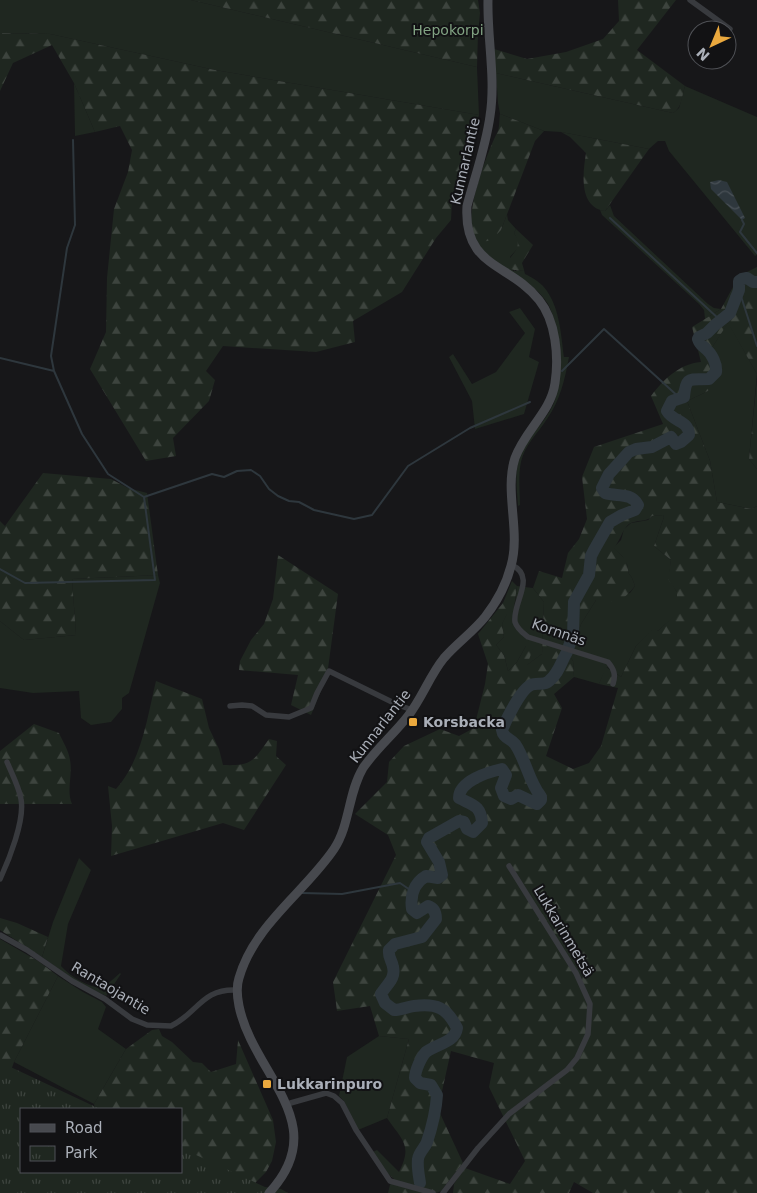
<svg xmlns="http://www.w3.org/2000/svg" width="757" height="1193" font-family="'DejaVu Sans',sans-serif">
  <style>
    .grass { fill: #1f2720 }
    .forest { fill: url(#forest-firs); fill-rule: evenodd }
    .park { fill: url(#park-tufts) }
    .water { fill: url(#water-waves) }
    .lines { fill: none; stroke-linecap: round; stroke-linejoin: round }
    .stream { stroke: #2e373d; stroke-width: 2 }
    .river { stroke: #2e373d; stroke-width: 12 }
    .street { stroke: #383a3e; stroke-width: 5.5 }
    .secondary { stroke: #47494e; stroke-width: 9 }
    .poi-dot { fill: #eba93e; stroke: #121214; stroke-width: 2 }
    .labels { text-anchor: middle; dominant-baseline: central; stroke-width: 4; stroke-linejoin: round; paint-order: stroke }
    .park-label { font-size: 14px; fill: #82a383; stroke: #121214 }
    .street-label { font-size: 14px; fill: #aaafb8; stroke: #121214 }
    .poi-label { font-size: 14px; font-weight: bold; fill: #aaafb8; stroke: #121214; text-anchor: start }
  </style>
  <defs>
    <pattern id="forest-firs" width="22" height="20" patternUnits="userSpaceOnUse" patternTransform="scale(1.25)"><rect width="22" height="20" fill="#1f2720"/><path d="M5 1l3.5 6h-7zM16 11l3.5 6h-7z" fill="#3d443e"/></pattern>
    <pattern id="park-tufts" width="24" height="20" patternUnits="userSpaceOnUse" patternTransform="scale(1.25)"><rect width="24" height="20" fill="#1f2720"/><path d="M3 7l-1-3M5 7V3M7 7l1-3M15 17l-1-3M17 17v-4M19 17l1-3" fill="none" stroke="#3d443e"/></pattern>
    <pattern id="water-waves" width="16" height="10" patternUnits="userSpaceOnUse" patternTransform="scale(1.25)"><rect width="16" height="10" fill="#2e373d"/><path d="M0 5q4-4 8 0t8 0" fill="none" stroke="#4a5157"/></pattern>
  </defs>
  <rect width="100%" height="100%" fill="#171719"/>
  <path class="grass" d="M0,0H191L477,67L479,115L215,70L50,34L0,33Z
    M496,73L673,113L679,108L685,86L757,117V255L755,256L669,151L665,141H658L649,149L561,132L544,131L500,114L498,103Z
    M74,83L95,132L75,136Z
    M610,205L614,216L708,304L714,308L721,309L705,319L704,310L699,304L602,215L600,210L605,211Z
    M507,214L508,220L516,229L514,233L518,239V248L510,257L513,271L524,270L525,274C533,278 542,283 547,291C560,310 561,335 564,357H569C565,379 560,401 547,419C538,433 524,446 521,462C518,477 520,491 520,505L518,506C517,489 514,472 520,457C527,437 544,424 553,405C563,384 560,325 548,304C537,286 515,275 498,264C494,261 488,258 485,255C481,249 477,241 474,235L501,230Z
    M520,308L535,329L529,357L539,362L524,414L475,429L472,401L449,357L453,354L472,384L496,372L525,333L509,312Z
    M728,322L757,374L749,459L757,469V506L752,509L717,502L710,461L687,401L708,391L713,346Z
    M663,515L664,517L654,546L671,560L669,579L677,592V614L658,631L654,629L636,646L621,677L607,667L599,684L574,677L573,661L570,657L571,653L581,624L596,600L630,593L635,586L632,578L629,574L627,564L622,556L613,548L621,540L624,529L631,523L648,520L652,516Z
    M158,575L160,583L129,693L122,698V709L111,722L91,725L81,718L79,691L33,693L0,688V621L24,640L76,635L72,579Z
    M517,586L533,588L544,602L542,654L526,666L533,647L526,646L517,662L508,671L504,655L496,645L504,637L502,624L507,613L514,614Z
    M79,858L91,870L68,924L61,966C71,977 87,987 103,988L120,973L121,974L106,996L77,982L42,957L53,922Z
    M58,976L83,992L102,1002L106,1007L98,1029L126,1049L94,1104L14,1062Z
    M379,1036L409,1039L387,1118L358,1130L344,1101L339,1096L347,1057Z"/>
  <path class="forest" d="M191,0H478L480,13L478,33L477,67Z
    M618,0H676L637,50L685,86C682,95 682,108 673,113L496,73L494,49L527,59L566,52L603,39L619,21Z
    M0,33L50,34L215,70L479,115L452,200L451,220L436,238L402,292L353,321L355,342L316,352L223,346L206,371L215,380L209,401L173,438L176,456L146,461L90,369L106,332L107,278L114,209L128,172L132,150L120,126L95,132L74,83L52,45L13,63L0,91Z
    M500,114L544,131L535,141L501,230C495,236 491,243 482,241C454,235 489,148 497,133C500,128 499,119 500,114Z
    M561,132L649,149L605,211C578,207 583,172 586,153L570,137Z
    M516,229L533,245L522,263L524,270C515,271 510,271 507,262C514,252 523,247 514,233Z
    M757,267V374L728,323L713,346L720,373L708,391L687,401L710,461L717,502L752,509L757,506V1193H593L574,1182L569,1193H453L454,1184L465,1168L510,1184L525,1161L489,1087L494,1063L451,1051L438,1109L463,1163L441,1191L436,1193H388L390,1185L394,1179L386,1172L373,1152L377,1150L399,1172C413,1145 402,1140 387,1118L409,1039L379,1036L370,1006L337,1011L333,982L396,855L388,835L355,814L387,782L389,762L404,746L440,729L459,736L474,728L485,684L488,664L478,634L503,603L512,581L517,586L513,615L507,614L502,624L504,637L496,645L504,655L508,671L517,662L526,646H534L527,665L542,654L544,602L533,588L539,571L562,578L568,553L579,539L587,519L582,477L594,447L663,424L651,396C664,379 679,364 701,362L692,327L721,309L739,276ZM663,515L664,517L654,546L671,560L668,579L677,592V613L658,631L654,628L636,646L621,677L606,667L599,684L618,688L601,746L589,763L573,769L546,756L562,708L554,694L574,677L573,661L570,657L571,653L581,624L596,600C617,603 622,602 635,586L632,578L629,574L626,560L614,548C620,541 623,528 629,524C637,519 646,523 652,516Z
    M757,379V469L749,459Z
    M43,473L111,479L128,488L147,493L158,575L72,579L76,635L24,640L0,621V521L5,526Z
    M278,555L338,594L327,676L311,715L291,705L298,675L239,670L240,661L251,640L264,624L273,599Z
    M156,681L202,699L209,728L219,749L223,765C251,766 253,762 269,739L277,741L276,756L286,765L244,830L223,823L111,856L112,826L108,786L116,789C142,760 147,718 156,681Z
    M34,724L59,733C63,742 69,751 70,760C73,775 66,790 72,804H0V751Z
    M0,918L17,923L48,937L42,957L0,930Z
    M0,939L38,961L58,976L14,1062L9,1076L0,1087Z
    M159,1029L162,1036L172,1042L193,1062L202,1063L211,1072L236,1064L238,1040L273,1120L276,1142L272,1161L266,1172L245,1193L181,1172V1109H95L94,1104L126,1049L152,1030Z"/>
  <path class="park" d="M0,1062L100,1109H21V1172H181V1148L265,1187L281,1189L288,1193H0Z"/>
  <path class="water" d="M719,180L727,182L745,218L742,220L711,189L710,182Z"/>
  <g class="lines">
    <path class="stream" d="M610,218L720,320
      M742,220L744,224L740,232L757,253
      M739,290L757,346
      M0,358L54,371
      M562,371L604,329L681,399
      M144,497L212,474L224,477L237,471L251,470L260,476L269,489L278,496L289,501L299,502L314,510L354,519L372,515L408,466L470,428L530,402
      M0,569L25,583L155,580L144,497L108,474L82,434L54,371L51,356L67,248L75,225L73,140
      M302,893L342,894L400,883L413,892"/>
    <path class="river" d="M569,646L573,635L574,602L589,575L591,556L594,550L610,522L622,515L635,510L638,505C631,492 617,497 605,493L602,488L609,474L629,452L636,449L652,447L671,437L676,444L681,442L689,435C689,420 673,422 667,411L672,401L684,397C686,375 690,380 709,379L716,372C717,364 712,354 706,349C702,345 700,345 698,339L699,337L707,333L715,325L730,313L739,290V281L742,279L747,278L753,282H757
      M420,1183C419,1176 417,1167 418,1159C419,1152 425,1148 427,1142C432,1127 436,1111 437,1095L431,1085L420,1083L415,1078C415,1071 421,1057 426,1052C436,1044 455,1043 457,1028C447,1008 437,1003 414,1006C407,1007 401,1010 394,1010L385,1003L381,994C386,985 396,979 393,967C392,960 388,958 389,950L395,944L422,937L436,919C436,913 434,908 428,906L417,913L412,909C410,896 414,883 426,876L438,878L442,875L439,862L427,842L429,838L459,821L464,822L467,829L473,832L482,823C481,805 472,805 459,798C459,781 488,772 502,769L506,775L501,788L504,796L511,799L518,795L537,804L541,800V797C528,780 526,760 515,744C510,738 503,738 502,730C506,720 521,689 531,685C537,682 544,686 549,681C559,673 561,662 567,652"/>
    <path class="street" d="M690,0L730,29
      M512,565C537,577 512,603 515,622C517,629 523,633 528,637L608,662C614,669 616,675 613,684
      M230,706L242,705L252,706L266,715L289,717L311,708L317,693L329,671L396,704L412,710
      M0,879C9,860 25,820 21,799C19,787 12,774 7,762
      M0,935L27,950L72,981L105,999L132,1019L147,1025L171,1026C198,1013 202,988 237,990
      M287,1104L326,1093L334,1096L342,1103L356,1130L390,1181L433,1193
      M443,1193L478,1148L509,1114L567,1070L577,1058L588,1034L590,1004L576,973L509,866"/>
    <path class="secondary" d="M269,1193C334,1123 253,1075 239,1006C237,996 236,987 239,978C254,925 305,892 334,849C350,825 348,793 363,768C376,749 394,734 408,716C422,698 430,675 444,658C457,643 473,632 485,617C497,602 506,585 511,566C521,531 504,492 515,458C525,430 551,412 555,383C559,357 556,321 539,300C510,263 463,268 467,206C475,176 486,146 490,116C496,78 487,38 488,0"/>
  </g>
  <g class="poi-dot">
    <rect x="408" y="717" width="10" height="10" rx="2.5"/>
    <rect x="262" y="1079" width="10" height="10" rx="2.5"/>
  </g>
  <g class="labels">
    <g class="park-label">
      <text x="448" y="30">Hepokorpi</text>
    </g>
    <g class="street-label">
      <text transform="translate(465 161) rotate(-77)">Kunnarlantie</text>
      <text transform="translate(559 632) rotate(19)">Kornnäs</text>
      <text transform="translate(380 726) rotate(-52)">Kunnarlantie</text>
      <text transform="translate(564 931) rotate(59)">Lukkarinmetsä</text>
      <text transform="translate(111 988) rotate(31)">Rantaojantie</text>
    </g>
    <g class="poi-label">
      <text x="423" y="722">Korsbacka</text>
      <text x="277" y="1084">Lukkarinpuro</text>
    </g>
  </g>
  <rect x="20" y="1108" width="162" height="65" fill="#121214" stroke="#4f5156"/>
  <rect x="30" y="1124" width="25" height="8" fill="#47494e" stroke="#4f5156"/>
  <text x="65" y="1133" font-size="15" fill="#aaafb8">Road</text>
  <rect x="30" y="1146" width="25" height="15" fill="url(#park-tufts)" stroke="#4f5156"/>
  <text x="65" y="1158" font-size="15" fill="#aaafb8">Park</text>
  <g transform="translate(712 45) rotate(224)"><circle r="24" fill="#121214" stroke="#4f5156"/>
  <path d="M0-4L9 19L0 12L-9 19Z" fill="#eba93e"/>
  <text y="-8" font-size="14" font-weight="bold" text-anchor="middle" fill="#aaafb8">N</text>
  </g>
</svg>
